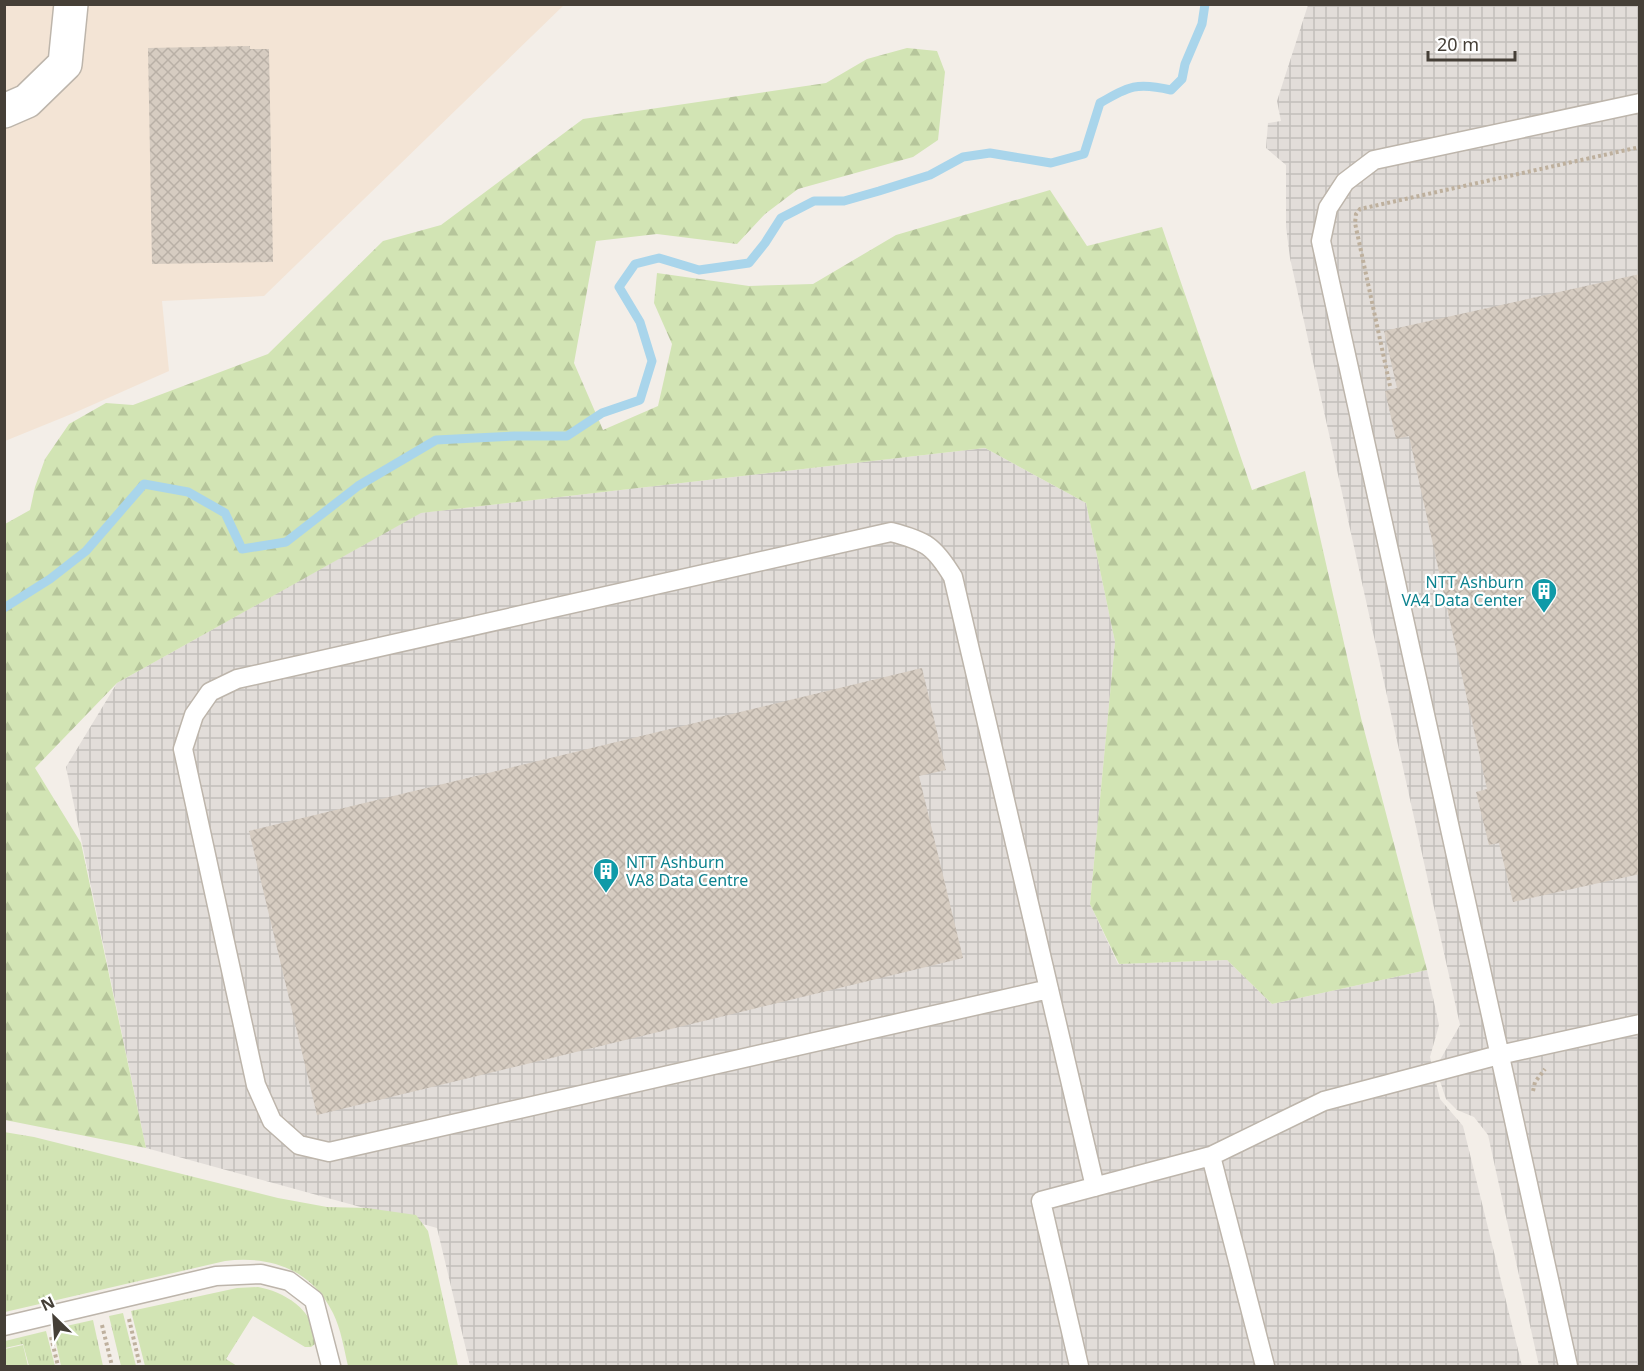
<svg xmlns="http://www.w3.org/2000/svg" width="1644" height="1371" font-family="'Noto Sans',sans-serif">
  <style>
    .commercial { fill: #f3e4d5 }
    .industrial { fill: url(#industrial-grid) }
    .grass { fill: url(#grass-tufts) }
    .forest { fill: url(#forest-firs) }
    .park { fill: #d2e4b4 }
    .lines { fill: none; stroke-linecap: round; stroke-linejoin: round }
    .stream { stroke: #a9d5eb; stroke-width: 9 }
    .building { fill: url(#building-cross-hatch) }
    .lane-casing { stroke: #bdb5ab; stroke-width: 21 }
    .street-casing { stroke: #bdb5ab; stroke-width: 36 }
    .path { stroke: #beb09d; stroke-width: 4; stroke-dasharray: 3 3; stroke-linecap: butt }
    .lane { stroke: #fff; stroke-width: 18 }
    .street { stroke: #fff; stroke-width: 33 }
    .labels { text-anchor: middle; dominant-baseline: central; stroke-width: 4.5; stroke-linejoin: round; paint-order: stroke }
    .culture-label { font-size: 16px; fill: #0d838f; stroke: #fff; text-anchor: end }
  </style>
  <defs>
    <pattern id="industrial-grid" width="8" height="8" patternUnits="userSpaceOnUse" patternTransform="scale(1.5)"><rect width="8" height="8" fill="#e2ddd9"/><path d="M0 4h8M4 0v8" fill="none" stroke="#c3bfbb"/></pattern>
    <pattern id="grass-tufts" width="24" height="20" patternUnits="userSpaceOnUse" patternTransform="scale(1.5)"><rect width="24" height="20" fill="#d2e4b4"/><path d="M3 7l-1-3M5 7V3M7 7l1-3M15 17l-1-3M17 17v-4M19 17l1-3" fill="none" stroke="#b6c59b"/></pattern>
    <pattern id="forest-firs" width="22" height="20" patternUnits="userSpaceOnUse" patternTransform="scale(1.5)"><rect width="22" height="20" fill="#d2e4b4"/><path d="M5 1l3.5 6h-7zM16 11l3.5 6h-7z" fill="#b6c59b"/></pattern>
    <pattern id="building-cross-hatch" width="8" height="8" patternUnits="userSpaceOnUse" patternTransform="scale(1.5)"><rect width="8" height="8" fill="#d6ccc1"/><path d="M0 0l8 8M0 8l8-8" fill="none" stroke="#b9b0a6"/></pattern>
  </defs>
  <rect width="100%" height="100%" fill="#f3eee8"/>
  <path class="commercial" d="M5,5H564L264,296L162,301L169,371L74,413L5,441Z"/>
  <path class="industrial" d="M1308,5H1639V1366H1539L1488,1135L1474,1117L1457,1110L1446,1099L1438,1075L1440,1060L1460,1025L1290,258L1286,227V165L1266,148L1268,123L1281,121L1277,101Z
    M985,448L1086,503L1115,642L1090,904L1118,964L1227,960L1272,1004L1427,970L1439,1025L1430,1057L1440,1099L1463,1126L1522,1366H470L437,1228L146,1148L66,767L117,683L420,513Z"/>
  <path class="grass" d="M4,1132L34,1137L278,1198L327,1207L367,1208L416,1215L428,1231L458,1366H348C344,1349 341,1329 333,1313C312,1270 271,1255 225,1261L5,1312Z
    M258,1287C284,1291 319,1313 315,1344L311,1347H305L253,1316L226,1359L237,1366H145L131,1311L237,1288Z
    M123,1313L136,1366H121L109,1316Z
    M93,1320L103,1366H61L53,1329Z
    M46,1331L55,1366H29L23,1344L5,1348V1341Z"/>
  <path class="forest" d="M907,48L937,51L945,72L938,140L913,157L798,189L765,214L737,244L657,234L596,241L574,363L603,430L658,406L672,344L654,303L657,273L749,286L813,284L896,235L1050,190L1087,246L1162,227L1252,490L1305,471L1361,718L1427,970L1272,1004L1227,960L1119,964L1090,904L1115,642L1086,503L985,448L421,513L117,683L35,768L81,843L146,1148L5,1120V524L30,510L35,487L45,459L69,424L106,403L133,405L268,354L383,241L441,225L583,119L826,83L867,59Z"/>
  <path class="park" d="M23,1345L28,1366H5V1349Z"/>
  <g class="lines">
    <path class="stream" d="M4,608L50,579L86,551L144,484L188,492L225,513L242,549L286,542L358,486L436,440L515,436H567L602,413L640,400L652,361L640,322L619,287L635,264L659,258L699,270L749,263L765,243L781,218L814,201H844L879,191L930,175L963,157L990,153L1051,163L1084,154L1100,103C1129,86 1137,82 1171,90L1182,79L1185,64L1202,24L1205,4"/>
  </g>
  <path class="building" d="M250,46V49H269L273,262L152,264L148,48Z
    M1640,274V874L1513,902L1499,843L1489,845L1476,792L1487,789L1409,436L1396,439L1385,391L1397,388L1384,331Z
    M922,668L946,770L919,776L963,958L317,1115L249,831Z"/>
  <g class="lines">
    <g class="lane-casing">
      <path id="lane" d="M1049,989L329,1152L299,1145L272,1121L256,1085L183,749L194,715L210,692L237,679L891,532C926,541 934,546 953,577L1095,1187
        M4,1326L216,1276L261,1274L289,1281L314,1300L331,1366
        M1079,1366L1041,1201L1211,1156
        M1265,1366L1211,1156L1324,1101L1499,1055L1640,1024
        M1568,1366L1321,241L1328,208L1345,182L1374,160L1640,103"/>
    </g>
    <g class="street-casing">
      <path id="street" d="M4,111L27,101L65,64L71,4"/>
    </g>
    <path class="path" d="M1390,386L1355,223L1356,214L1360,209L1640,147
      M1533,1091L1535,1082L1545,1069
      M129,1319L140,1366
      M102,1325L112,1366
      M51,1337L58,1366"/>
    <use href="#lane" class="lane"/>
    <use href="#street" class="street"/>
  </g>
  <defs>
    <g id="building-pin" transform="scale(1.35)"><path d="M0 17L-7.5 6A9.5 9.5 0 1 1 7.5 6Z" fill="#0f9aa8" stroke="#fff"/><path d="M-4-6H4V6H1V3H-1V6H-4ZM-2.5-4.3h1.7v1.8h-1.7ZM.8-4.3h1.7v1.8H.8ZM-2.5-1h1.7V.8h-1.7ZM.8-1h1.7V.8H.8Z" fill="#fff"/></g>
  </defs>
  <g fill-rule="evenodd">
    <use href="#building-pin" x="1544" y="591"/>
    <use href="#building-pin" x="606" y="871"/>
  </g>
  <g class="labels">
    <g class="culture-label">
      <text x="1524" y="582">NTT Ashburn<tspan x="1524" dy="18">VA4 Data Center</tspan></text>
      <text x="626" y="862" text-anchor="start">NTT Ashburn<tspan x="626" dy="18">VA8 Data Centre</tspan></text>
    </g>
  </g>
  <rect width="1644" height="1371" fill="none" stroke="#453f37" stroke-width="12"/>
  <g transform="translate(54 1317) rotate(335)" stroke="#ffffff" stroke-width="4.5" paint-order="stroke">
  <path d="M0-4.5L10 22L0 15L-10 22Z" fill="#453f37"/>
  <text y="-9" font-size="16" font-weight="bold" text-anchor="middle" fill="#453f37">N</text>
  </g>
  <path d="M1428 51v9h87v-9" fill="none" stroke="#453f37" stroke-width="3"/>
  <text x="1437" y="51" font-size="18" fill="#453f37" stroke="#ffffff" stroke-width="4.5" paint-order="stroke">20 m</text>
</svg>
